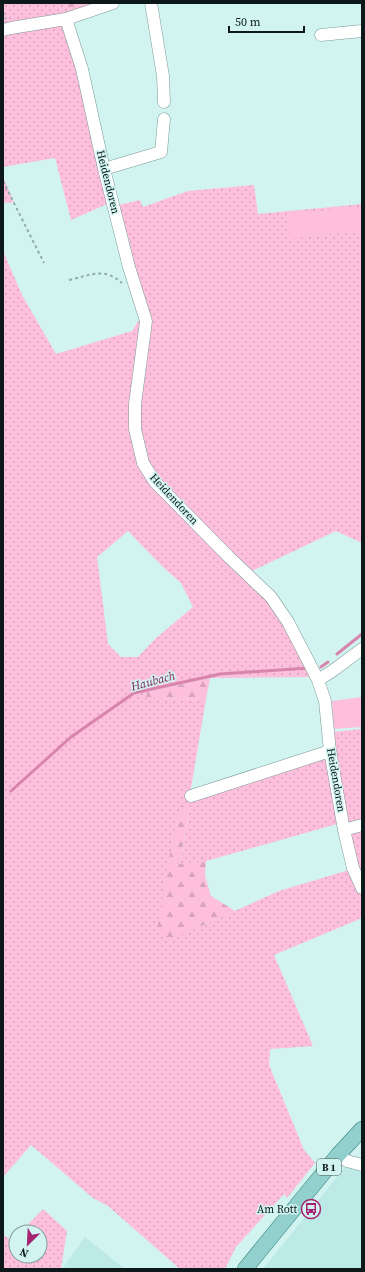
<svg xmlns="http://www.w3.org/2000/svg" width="365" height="1272" font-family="'Source Serif 4',serif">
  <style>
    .built { fill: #bdeae6 }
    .grass { fill: url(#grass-dots); fill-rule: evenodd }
    .forest { fill: url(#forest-firs) }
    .garden { fill: #febfdc }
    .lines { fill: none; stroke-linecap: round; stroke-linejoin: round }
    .stream { stroke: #d885ae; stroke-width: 3 }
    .minor-casing { stroke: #7a9a97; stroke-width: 13 }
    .major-casing { stroke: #337c77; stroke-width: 16 }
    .path { stroke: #91adaa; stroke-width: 2; stroke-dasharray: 3 3; stroke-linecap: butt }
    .minor { stroke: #fff; stroke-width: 12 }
    .major { stroke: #91d0cc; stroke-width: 15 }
    .labels { text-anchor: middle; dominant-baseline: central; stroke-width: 3; stroke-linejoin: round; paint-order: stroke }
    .shield { fill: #d1f4f0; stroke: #475b59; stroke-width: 1 }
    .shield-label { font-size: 10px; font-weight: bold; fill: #0c1918 }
    .street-label { font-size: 11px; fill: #0c1918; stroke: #d1f4f0 }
    .poi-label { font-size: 11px; fill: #0c1918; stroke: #d1f4f0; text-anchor: end }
    .water-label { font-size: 12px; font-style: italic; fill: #812059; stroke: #d1f4f0 }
  </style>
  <defs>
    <pattern id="grass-dots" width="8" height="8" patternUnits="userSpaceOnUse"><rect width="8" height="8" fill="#febfdc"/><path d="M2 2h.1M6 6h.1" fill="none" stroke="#d8a4bc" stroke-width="1.8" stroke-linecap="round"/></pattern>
    <pattern id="forest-firs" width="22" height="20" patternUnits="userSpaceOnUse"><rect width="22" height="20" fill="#febfdc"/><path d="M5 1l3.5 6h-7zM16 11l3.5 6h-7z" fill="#d8a4bc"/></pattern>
  </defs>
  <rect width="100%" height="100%" fill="#d1f4f0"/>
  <path class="built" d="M349,1162L362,1166V1269H263Z
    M85,1237L125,1269H62Z"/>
  <path class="grass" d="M3,3H67L69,14L116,200L71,220L55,158L3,167V28L4,27L3,24Z
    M3,177L14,202L3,203Z
    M254,185L258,214L362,204V543L336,531L252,571L271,602L310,677L210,678L147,692L146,698L206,699L190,794L329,751L333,732L362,729V918L274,955L313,1046L270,1049L269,1065L304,1150L315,1163L287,1198L284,1194L236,1247L225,1269H180L108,1206L93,1198L31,1145L3,1177V251L22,295L56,354L132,331L139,320L130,244L119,205L140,200L143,207L188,191ZM128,531L163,567L181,583L193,607L155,639L138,657H121L108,644L97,557ZM190,807L180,865L206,861L337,824L349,870L279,891L197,928L168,864Z
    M43,1209L67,1231L61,1269H3V1234L12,1242L16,1237V1256H40V1232H21Z"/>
  <path class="forest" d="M67,3H92V6L69,14Z
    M210,678L206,699L146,698L147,692Z
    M180,806L190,807L180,864L206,861L205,876L211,896L235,911L197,928L167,940L157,931L168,864Z"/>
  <path class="garden" d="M362,207V230L290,239L287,214Z
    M362,697V727L333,729L332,701Z"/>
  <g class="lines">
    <path class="stream" d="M337,654L362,634
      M321,667L328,662
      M11,791L71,737L134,693L220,674L308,668"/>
    <g class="minor-casing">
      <path id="minor" d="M151,3L163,76L164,102
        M66,19L82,69L104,169L129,267L146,321L135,404V429L143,463L155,482L229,557L271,597L288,622L302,649L318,680L325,701L330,751L344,830L353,868L362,888
        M3,30L11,28L66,19L113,3
        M321,35L362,31
        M104,169L161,152L164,119
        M318,680L331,672L362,649
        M191,796L330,751
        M344,830L362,825
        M338,1155L347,1161L362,1165"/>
    </g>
    <g class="major-casing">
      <path id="major" d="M245,1269L338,1155L362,1129"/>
    </g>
    <path class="path" d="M3,12L6,19
      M3,181L44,263
      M69,280C91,275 104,267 122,283"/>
    <use href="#minor" class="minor"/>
    <use href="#major" class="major"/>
  </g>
  <defs>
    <g id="bus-ring" transform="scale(1)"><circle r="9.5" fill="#d1f4f0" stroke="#a52371" stroke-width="1.5"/><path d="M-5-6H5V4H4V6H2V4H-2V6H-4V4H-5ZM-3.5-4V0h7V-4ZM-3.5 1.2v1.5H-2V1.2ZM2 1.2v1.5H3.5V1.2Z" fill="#a52371"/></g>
  </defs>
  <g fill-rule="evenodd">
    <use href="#bus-ring" x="311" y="1209"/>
  </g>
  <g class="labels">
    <rect class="shield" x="317" y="1159" width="24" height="16" rx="3"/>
    <g class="shield-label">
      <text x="329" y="1167">B 1</text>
    </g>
    <g class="street-label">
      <text transform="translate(108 182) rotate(76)">Heidendoren</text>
      <text transform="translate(174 499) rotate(47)">Heidendoren</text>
      <text transform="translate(336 780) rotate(80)">Heidendoren</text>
    </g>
    <g class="poi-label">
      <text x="297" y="1209">Am Rott</text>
    </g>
    <g class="water-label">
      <text transform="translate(153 681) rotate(-15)">Haubach</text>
    </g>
  </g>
  <rect width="365" height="1272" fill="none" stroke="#0c1918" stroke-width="8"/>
  <g transform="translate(28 1244) rotate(204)"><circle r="19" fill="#d1f4f0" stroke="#829c9a"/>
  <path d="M0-3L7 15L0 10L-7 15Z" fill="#a52371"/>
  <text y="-6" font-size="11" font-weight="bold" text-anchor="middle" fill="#0c1918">N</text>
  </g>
  <path d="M229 26v6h75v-6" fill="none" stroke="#0c1918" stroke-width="2"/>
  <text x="235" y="26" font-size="12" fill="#0c1918" stroke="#d1f4f0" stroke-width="3" paint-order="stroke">50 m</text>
</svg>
